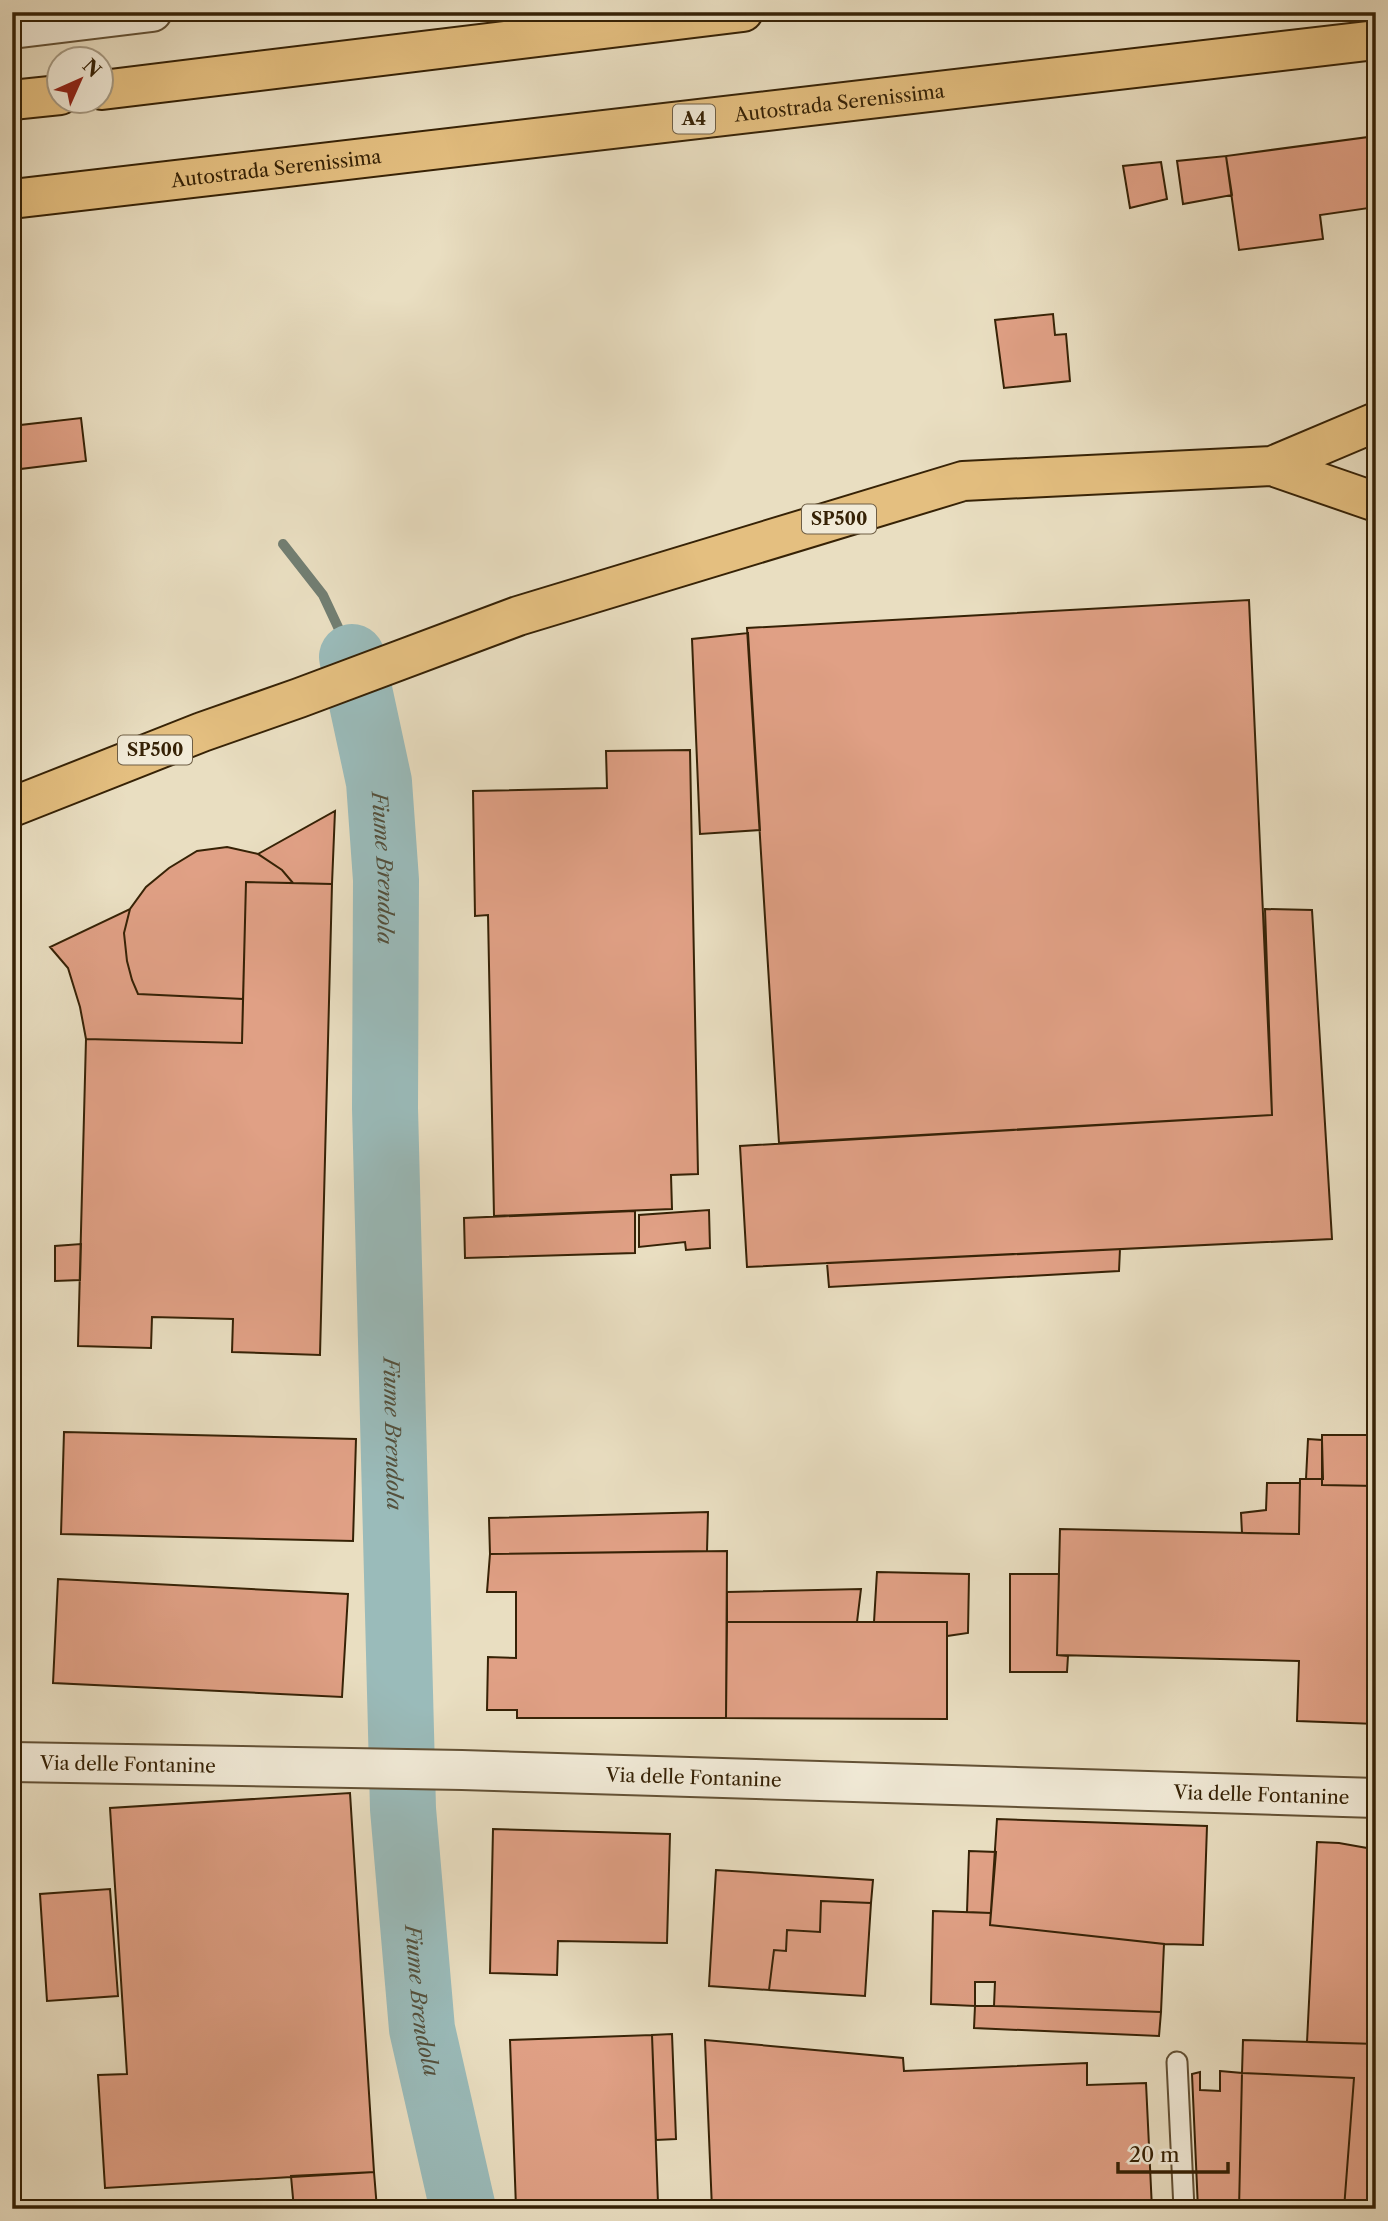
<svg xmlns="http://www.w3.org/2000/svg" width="1388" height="2221" font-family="'Libre Caslon Text',serif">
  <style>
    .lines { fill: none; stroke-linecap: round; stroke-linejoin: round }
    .stream { stroke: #727e72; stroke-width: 10 }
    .river { stroke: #9abbba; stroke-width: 66 }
    .building { fill: #e0a085; stroke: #362206; stroke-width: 2 }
    .service-casing { stroke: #635135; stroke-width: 23 }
    .minor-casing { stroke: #635135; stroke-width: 42 }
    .primary-casing { stroke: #362206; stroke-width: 42 }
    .motorway-casing { stroke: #362206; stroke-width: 42 }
    .service { stroke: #f1ead7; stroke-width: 19 }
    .minor { stroke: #f1ead7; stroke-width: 38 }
    .primary { stroke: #e4bf80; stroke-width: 38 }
    .motorway { stroke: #e4bf80; stroke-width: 38 }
    .labels { text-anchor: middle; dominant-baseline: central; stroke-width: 6; stroke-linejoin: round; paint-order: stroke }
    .shield { fill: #f1ead7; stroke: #6e5e45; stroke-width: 2 }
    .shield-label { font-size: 18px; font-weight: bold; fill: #362206 }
    .street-label { font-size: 19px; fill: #362206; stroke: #f1ead7 }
    .water-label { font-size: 21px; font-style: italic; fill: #54503c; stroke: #f1ead7 }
  </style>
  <rect width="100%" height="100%" fill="#e9dec1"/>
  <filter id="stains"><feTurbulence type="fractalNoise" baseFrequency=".00286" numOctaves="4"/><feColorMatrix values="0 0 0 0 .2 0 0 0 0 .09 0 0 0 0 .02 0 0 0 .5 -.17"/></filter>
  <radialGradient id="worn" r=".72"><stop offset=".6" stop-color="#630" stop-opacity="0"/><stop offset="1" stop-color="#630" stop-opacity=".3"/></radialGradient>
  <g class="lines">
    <path class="stream" d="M283,544L323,595L352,657"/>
    <path class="river" id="s1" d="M352,657L379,782L386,880L385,1108L403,1809L422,2029L463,2209"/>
  </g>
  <path class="building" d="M1376,136V207L1320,215L1323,239L1239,250L1226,156Z
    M1226,156L1232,195L1183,204L1177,161Z
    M1161,162L1167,199L1130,208L1123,166Z
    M1053,314L1055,335L1066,334L1070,381L1004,388L995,320Z
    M81,418L86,461L12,470V426Z
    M1249,600L1272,1115L779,1143L747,628Z
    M748,633L760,830L700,834L692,639Z
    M690,750L698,1174L671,1175L672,1209L494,1216L488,915L475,916L473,791L607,788L606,751Z
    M335,811L332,884L293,883L282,870L258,854Z
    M227,847L258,854L282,870L293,883L246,882L243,999L138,994L132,980L127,961L124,933L130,909L146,887L169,868L197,851Z
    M246,882L332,884L320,1355L232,1352L233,1319L152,1317L151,1348L78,1346L86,1039L242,1043Z
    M130,909L124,933L127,961L132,980L138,994L243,999L242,1043L86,1039L80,1007L68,968L50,947Z
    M1265,909L1312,910L1332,1239L747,1267L740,1146L1272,1115Z
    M709,1210L710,1248L686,1250L685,1242L639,1247V1215Z
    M635,1211V1253L465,1258L464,1218Z
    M81,1244L80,1280L55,1281V1246Z
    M1120,1249L1119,1271L829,1287L827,1263Z
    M64,1432L356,1439L353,1541L61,1534Z
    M1322,1435H1376V1486L1322,1485Z
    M1308,1439L1322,1440L1323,1479H1306Z
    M1300,1479H1322V1485L1376,1486V1724L1297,1721L1299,1661L1057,1655L1060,1529L1299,1534Z
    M1267,1483H1300L1299,1534L1242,1533L1241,1513L1266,1510Z
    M708,1512L707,1551L490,1554L489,1518Z
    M727,1551L726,1718H517V1710H487L488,1657L516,1658V1592H487L490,1554Z
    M877,1572L969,1574L968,1633L947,1636V1622H874Z
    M1010,1574H1059L1057,1655L1068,1656L1067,1672H1010Z
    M58,1579L348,1594L342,1697L53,1683Z
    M861,1589L857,1622H727V1592Z
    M727,1622H947V1719L726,1718Z
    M350,1793L374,2172L105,2188L98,2075L127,2074L110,1808Z
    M997,1819L1207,1826L1203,1945L1164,1944L990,1925Z
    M493,1829L670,1834L667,1943L558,1941L557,1975L490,1973Z
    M1317,1842L1339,1843L1367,1848L1376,1853V2044L1307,2042Z
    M969,1851L996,1852L991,1913L967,1912Z
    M716,1870L873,1880L871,1903L821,1901L820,1932L787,1930L786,1951L774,1950L769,1990L709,1986Z
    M110,1889L118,1996L47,2001L40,1894Z
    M821,1901L871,1903L865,1996L769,1990L774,1950L786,1951L787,1930L820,1932Z
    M933,1911L991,1913L990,1925L1164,1944L1161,2012L994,2006L995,1982H975V2006L931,2004Z
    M975,2006H994L1161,2012L1159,2036L974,2028Z
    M672,2034L676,2139L656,2140L652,2035Z
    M652,2035L658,2203L516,2208L510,2040Z
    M705,2040L903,2058L904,2071L1087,2063V2085L1146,2083L1152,2209H712Z
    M1243,2040L1376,2044V2209H1344L1354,2078L1242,2073Z
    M1220,2071L1242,2073L1239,2209H1198L1192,2074L1200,2072V2090L1220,2091Z
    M1242,2073L1354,2078L1344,2209H1239Z
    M374,2172L377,2209H294L291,2176Z
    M629,2204L630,2209H551V2207Z"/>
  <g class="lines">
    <g class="service-casing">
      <path id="service" d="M1177,2062L1184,2209"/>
    </g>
    <g class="minor-casing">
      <g id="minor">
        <path d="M12,29L152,12"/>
        <path id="s2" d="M12,1762L462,1770L1376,1798"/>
      </g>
    </g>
    <g class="primary-casing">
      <path id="primary" d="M1272,466L1376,502
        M12,807L202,732L299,698L518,616L963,481L1272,466L1376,422"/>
    </g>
    <g class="motorway-casing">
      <g id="motorway">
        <path d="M102,90L743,12"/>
        <path d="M12,100L60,95"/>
        <path id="s3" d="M12,199L1376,40"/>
      </g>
    </g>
    <use href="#service" class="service"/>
    <use href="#minor" class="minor"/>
    <use href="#primary" class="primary"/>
    <use href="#motorway" class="motorway"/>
  </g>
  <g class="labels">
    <g class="shield">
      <rect x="673" y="104.5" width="42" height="29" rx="5"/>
      <rect x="802" y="504.5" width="74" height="29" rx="5"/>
      <rect x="118" y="735.5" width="74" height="29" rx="5"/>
    </g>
    <g class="shield-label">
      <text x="694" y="119">A4</text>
      <text x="839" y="519">SP500</text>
      <text x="155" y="750">SP500</text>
    </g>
    <g class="street-label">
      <text stroke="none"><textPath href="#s3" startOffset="833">Autostrada Serenissima</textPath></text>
      <text stroke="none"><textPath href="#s3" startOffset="266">Autostrada Serenissima</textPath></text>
      <text stroke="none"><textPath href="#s2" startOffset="116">Via delle Fontanine</textPath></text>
      <text stroke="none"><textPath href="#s2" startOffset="682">Via delle Fontanine</textPath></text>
      <text stroke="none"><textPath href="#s2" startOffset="1250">Via delle Fontanine</textPath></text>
    </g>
    <g class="water-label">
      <text stroke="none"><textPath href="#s1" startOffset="214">Fiume Brendola</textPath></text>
      <text stroke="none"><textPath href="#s1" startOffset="780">Fiume Brendola</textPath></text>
      <text stroke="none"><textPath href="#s1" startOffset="1348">Fiume Brendola</textPath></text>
    </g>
  </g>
  <rect width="1388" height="2221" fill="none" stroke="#e9dec1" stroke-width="42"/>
  <rect x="14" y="14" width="1360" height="2193" fill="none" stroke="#362206" stroke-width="3.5"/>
  <rect x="21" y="21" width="1346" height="2179" fill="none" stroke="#362206" stroke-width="2"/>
  <g transform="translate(80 80) rotate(45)"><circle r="33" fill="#f1ead7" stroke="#a69a83" stroke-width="2"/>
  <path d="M0-5L12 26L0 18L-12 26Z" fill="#8f2418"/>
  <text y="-10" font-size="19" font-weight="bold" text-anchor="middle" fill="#362206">N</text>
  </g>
  <path d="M1118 2162v10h110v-10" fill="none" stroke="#362206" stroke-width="3.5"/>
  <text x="1129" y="2162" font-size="21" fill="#362206" stroke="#f1ead7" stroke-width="5" paint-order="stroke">20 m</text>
  <rect width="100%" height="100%" filter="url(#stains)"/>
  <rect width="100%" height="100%" fill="url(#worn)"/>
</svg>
